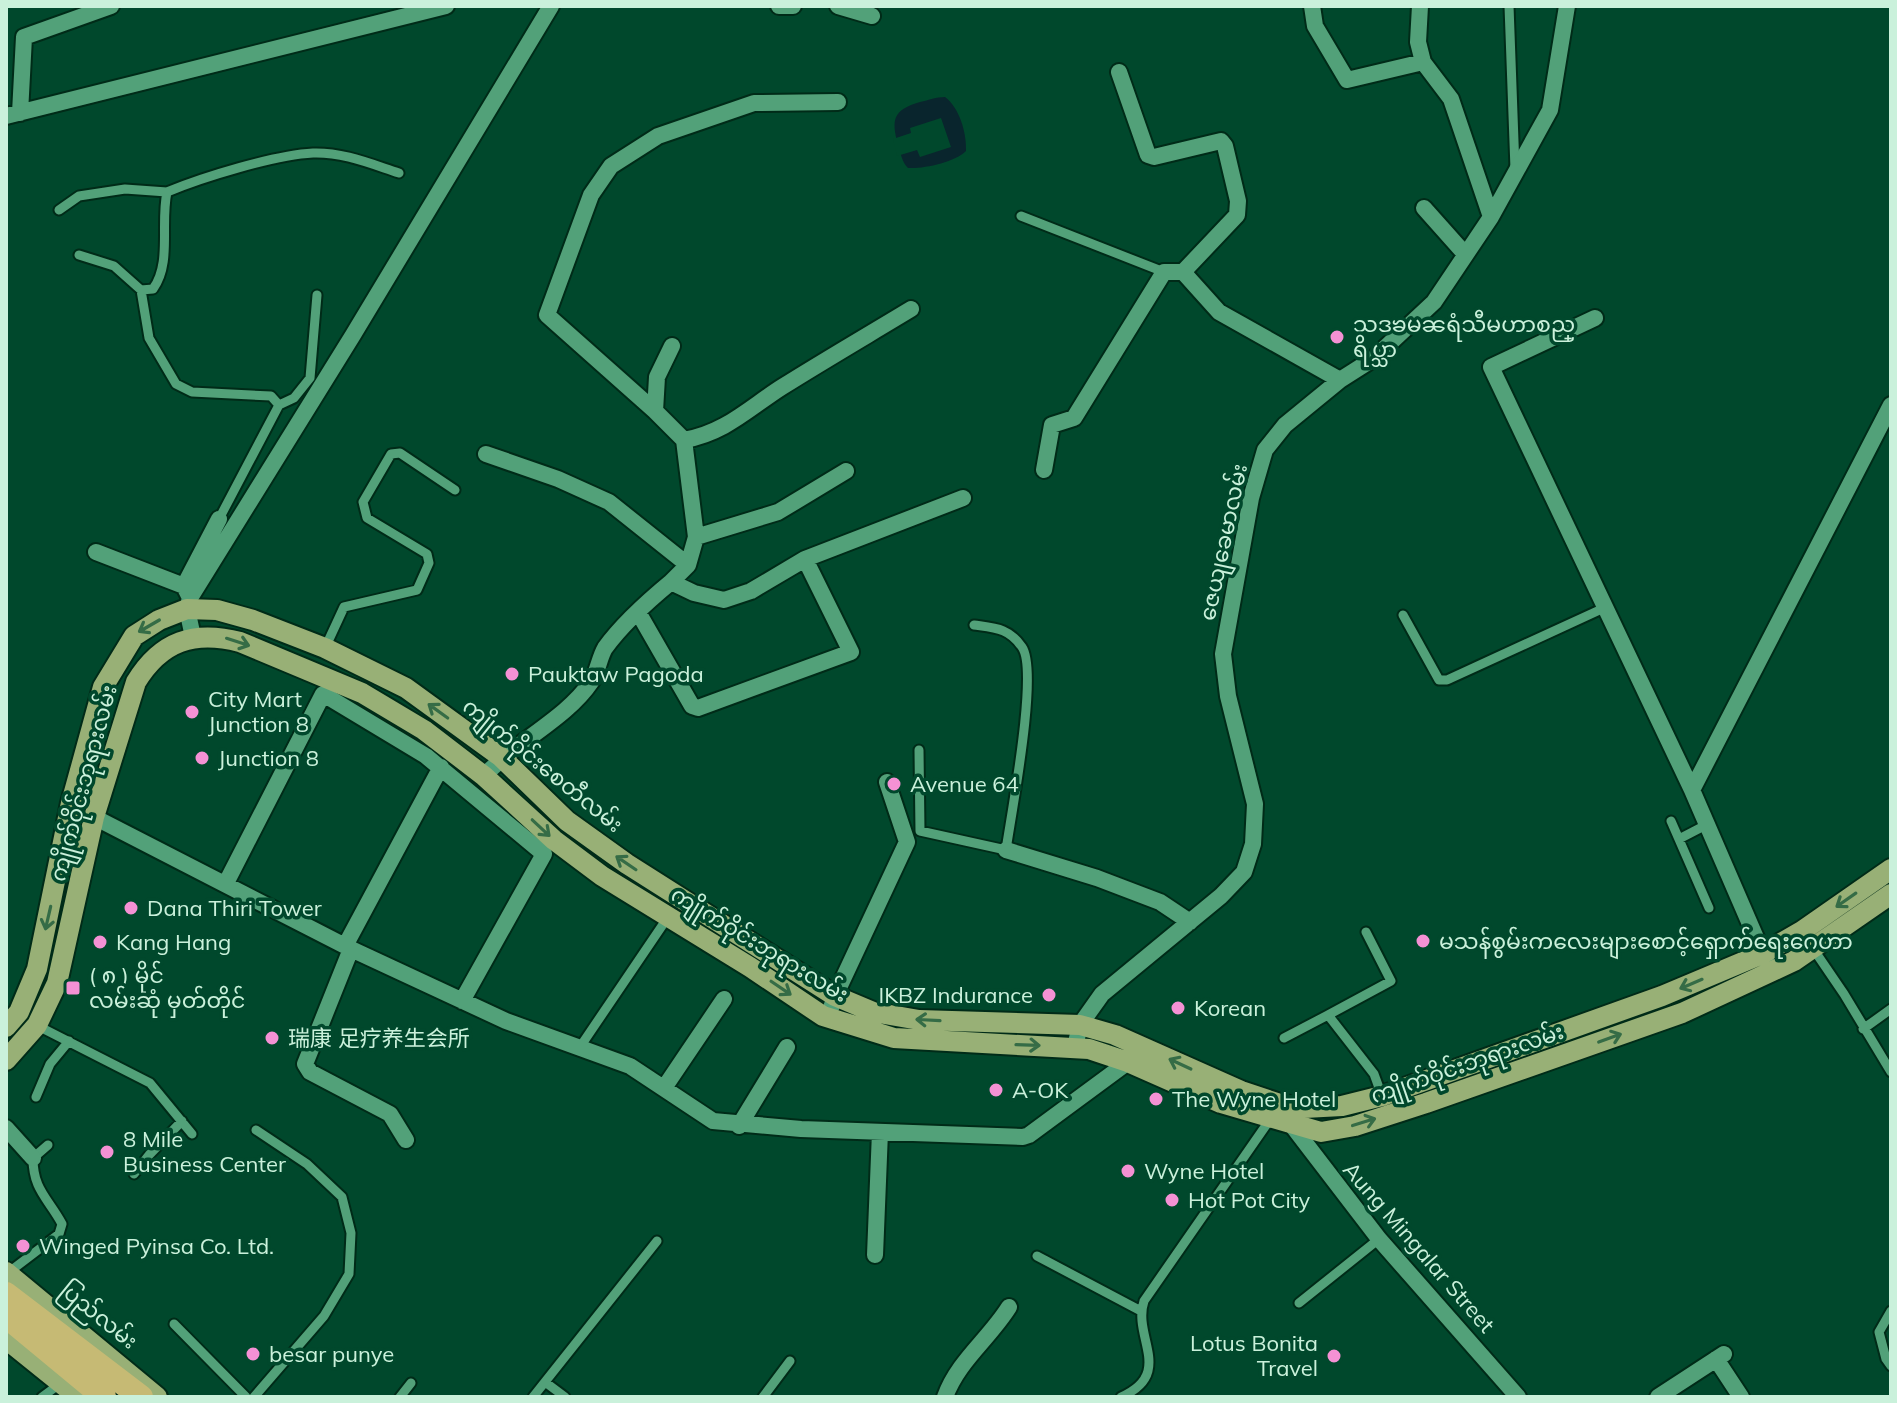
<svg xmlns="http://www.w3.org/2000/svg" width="1897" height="1403" font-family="Mulish,'Noto Sans SC','Noto Sans Myanmar',sans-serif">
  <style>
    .water { fill: #09252d }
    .pier { fill: #00482c }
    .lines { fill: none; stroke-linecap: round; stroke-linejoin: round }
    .lane-casing { stroke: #002b18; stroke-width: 13 }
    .street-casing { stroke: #002b18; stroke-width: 20 }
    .primary-casing { stroke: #002b18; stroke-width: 24 }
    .highway-casing { stroke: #002b18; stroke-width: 28 }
    .lane { stroke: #52a179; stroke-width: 9 }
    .street { stroke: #52a179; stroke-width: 16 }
    .primary { stroke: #98b076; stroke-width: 20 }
    .highway { stroke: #c6ba74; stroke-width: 24 }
    .oneway { stroke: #356c46 }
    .poi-dot { fill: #f491d4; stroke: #00482c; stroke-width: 3 }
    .labels { text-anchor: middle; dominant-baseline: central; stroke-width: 7; stroke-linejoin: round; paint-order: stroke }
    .poi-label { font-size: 22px; fill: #caf1db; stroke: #00482c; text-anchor: start }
    .street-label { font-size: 22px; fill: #caf1db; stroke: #00482c }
  </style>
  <rect width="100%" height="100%" fill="#00482c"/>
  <path class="water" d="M945,97C959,107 967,133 966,151C955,162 924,169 908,168C902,162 901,154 898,145C891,119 893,110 920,102C929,100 936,97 945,97Z"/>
  <path class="pier" d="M941,118L951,147L920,157L917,150L897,156L893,139L911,133L910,128Z"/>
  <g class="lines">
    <g class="lane-casing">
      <path id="lane" d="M1509,6L1515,169
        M59,210L79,196L125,189L167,192
        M1021,216L1164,272
        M79,255L114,266L141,290L149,338L176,384L192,392L271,396L279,405L219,519
        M141,290L153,289C172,263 160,224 167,192C203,177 275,155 313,153C343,152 371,164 399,173
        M279,405L294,398L310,378L317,295
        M1403,615L1439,680H1447L1604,608
        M325,648L344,607L417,590L429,563L427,554L367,518L363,502L391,454L400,453L455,490
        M919,750L920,831L1006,850C1011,815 1039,671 1022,647C1009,628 995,628 974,625
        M1671,821L1709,908
        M1679,839L1706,825
        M1366,932L1391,981L1328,1015L1374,1074L1382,1096
        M1812,947L1844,994L1891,1072
        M38,1026L150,1083L192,1134
        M1863,1029L1891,1009
        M1284,1038L1328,1015
        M580,1047L668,917
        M36,1097L50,1064L69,1041
        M134,1174L149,1155L182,1121
        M1037,1256L1141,1311
        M9,1272L59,1234L62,1224C48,1198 33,1190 33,1158L48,1145
        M1299,1303L1379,1239
        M1891,1311L1879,1332L1886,1359L1891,1366
        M174,1324L246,1397
        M545,1382L565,1397
        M42,1397L61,1383
        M254,1397L324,1316L349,1274L351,1233L342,1197L307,1164L256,1130
        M400,1397L411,1383
        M533,1397L657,1241
        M763,1397L790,1361
        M1121,1397C1175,1373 1132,1337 1144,1301L1271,1118"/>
    </g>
    <g class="street-casing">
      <path id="street" d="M779,6H793
        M838,6L872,16
        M1312,6L1315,26L1347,80L1423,62
        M1420,6L1418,42L1423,62L1451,99L1491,217
        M1119,72L1148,155L1154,157L1221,141L1225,146L1238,201L1237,215L1183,272
        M20,113L24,37L111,6
        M6,116L446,6
        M1424,208L1465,254
        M1595,318L1491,367L1692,790L1766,961
        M672,346L657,377L655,411L684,440
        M655,411L547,315L591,195L611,166L658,136L754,103L838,102
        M486,454L558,479L609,502L688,565
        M1044,470L1052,425L1074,418L1164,272H1183L1219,312L1340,380
        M696,537L778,512L846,471
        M96,552L184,586
        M671,582L688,565L696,537L684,440C725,433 749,408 782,387C825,360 868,335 911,309
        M190,598L353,335L551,6
        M638,612L692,706L698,708L851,652L805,559
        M193,637L187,609L190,598L184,586L219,519
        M484,776C515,742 566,719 591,682C598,672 599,658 605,648C623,623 648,601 671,582L694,593L724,600L751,591L805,559L963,498
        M1692,790L1891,405
        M94,817L351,949L506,1021L630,1066L713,1121L801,1129L1023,1137L1029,1135L1128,1062
        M1006,850L1097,878L1160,902L1190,922
        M226,883L323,694L426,756L544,854L462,1001
        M345,946L441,767
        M351,949L305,1064L310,1072L390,1114L406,1140
        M828,1017L835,996L907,842L887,782
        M1075,1047L1080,1025L1102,994L1221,896L1244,872L1253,844L1255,804L1228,696L1223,654L1251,498L1265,450L1285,425L1340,380L1373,359L1434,302L1491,217L1550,110L1567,6
        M664,1088L724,999
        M1287,1119L1379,1239L1518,1397
        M739,1126L787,1047
        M6,1128L33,1158
        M875,1255L880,1132
        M1716,1359L1741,1397
        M945,1397C958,1361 989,1339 1009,1307
        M1658,1397L1724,1354"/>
    </g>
    <g class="primary-casing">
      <path id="primary" d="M6,1027L19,1012L37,969L71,803L103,687L134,636L159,620L187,609L217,610L253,620L325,648L406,688L501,757L567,821L627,864L835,996L873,1012L919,1020L1080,1025L1115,1035L1241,1091L1283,1105L1304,1108L1342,1106L1382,1096L1662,996L1762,954L1802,931L1891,869
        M6,1060L37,1025L57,983L94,817L136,682C161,641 194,630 240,642L362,693L424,730L484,776L554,840L602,876L750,967L823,1016L894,1038L1089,1049L1128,1062L1221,1103L1321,1132L1355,1126L1426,1103L1682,1013L1794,961L1891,894
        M6,1272L157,1397
        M6,1339L78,1397"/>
    </g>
    <g class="highway-casing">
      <path id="highway" d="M6,1294L141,1397
        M6,1316L104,1397"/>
    </g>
    <use href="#lane" class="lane"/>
    <use href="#street" class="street"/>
    <use href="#primary" class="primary"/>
    <use href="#highway" class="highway"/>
  </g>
  <defs><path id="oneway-shaft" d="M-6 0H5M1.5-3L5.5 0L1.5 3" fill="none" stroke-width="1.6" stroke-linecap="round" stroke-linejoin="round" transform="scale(2)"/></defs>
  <g class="oneway">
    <use href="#oneway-shaft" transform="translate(149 626) rotate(150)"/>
    <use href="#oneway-shaft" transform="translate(238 642) rotate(18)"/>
    <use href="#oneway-shaft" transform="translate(438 711) rotate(-144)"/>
    <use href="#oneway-shaft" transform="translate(541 828) rotate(43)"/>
    <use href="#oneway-shaft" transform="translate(626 863) rotate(-146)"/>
    <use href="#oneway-shaft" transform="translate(1846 900) rotate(145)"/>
    <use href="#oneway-shaft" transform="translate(48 918) rotate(103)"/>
    <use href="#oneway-shaft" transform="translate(1691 984) rotate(157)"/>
    <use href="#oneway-shaft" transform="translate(781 988) rotate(34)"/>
    <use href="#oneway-shaft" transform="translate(928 1020) rotate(-177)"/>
    <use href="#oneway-shaft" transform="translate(1610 1038) rotate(-20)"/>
    <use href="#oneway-shaft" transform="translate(1028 1045) rotate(2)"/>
    <use href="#oneway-shaft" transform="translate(1180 1064) rotate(-155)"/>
    <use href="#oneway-shaft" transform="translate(1364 1122) rotate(-17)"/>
  </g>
  <g class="poi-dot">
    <circle cx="1337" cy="337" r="8"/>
    <circle cx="512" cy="674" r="8"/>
    <circle cx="192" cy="712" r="8"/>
    <circle cx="202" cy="758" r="8"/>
    <circle cx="894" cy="784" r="8"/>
    <circle cx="131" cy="908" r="8"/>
    <circle cx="1423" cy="941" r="8"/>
    <circle cx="100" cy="942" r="8"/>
    <rect x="65" y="980" width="16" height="16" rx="4"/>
    <circle cx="1049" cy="995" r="8"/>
    <circle cx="1178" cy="1008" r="8"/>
    <circle cx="272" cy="1038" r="8"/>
    <circle cx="996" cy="1090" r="8"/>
    <circle cx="1156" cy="1099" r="8"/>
    <circle cx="107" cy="1152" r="8"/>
    <circle cx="1128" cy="1171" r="8"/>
    <circle cx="1172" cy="1200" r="8"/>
    <circle cx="23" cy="1246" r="8"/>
    <circle cx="253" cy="1354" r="8"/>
    <circle cx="1334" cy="1356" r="8"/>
  </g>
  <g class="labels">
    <g class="poi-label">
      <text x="1353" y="324">သဒၶမၼရံသီမဟာစည္<tspan x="1353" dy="25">ရိပ္သာ</tspan></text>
      <text x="528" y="674">Pauktaw Pagoda</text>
      <text x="208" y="699">City Mart<tspan x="208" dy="25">Junction 8</tspan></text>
      <text x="218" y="758">Junction 8</text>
      <text x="910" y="784">Avenue 64</text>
      <text x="147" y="908">Dana Thiri Tower</text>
      <text x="1439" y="941">မသန်စွမ်းကလေးများစောင့်ရှောက်ရေးဂေဟာ</text>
      <text x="116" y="942">Kang Hang</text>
      <text x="89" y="975">( ၈ ) မိုင်<tspan x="89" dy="25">လမ်းဆုံ မှတ်တိုင်</tspan></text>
      <text x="1033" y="995" text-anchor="end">IKBZ Indurance</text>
      <text x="1194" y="1008">Korean</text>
      <text x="288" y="1038">瑞康 足疗养生会所</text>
      <text x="1012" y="1090">A-OK</text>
      <text x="1172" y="1099">The Wyne Hotel</text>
      <text x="123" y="1139">8 Mile<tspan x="123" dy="25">Business Center</tspan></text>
      <text x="1144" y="1171">Wyne Hotel</text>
      <text x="1188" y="1200">Hot Pot City</text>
      <text x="39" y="1246">Winged Pyinsa Co. Ltd.</text>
      <text x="1318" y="1343" text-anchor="end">Lotus Bonita<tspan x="1318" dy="25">Travel</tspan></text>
      <text x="269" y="1354">besar punye</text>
    </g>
    <g class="street-label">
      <text transform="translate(1223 542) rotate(-78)">ဇေယျခေမာလမ်း</text>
      <text transform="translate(543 765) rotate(39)">ကျိုက်ဝိုင်းစေတီလမ်း</text>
      <text transform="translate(83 783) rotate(-75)">ကျိုက်ဝိုင်းဘုရားလမ်း</text>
      <text transform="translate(760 944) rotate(31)">ကျိုက်ဝိုင်းဘုရားလမ်း</text>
      <text transform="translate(1467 1063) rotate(-19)">ကျိုက်ဝိုင်းဘုရားလမ်း</text>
      <text transform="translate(1419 1247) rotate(49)">Aung Mingalar Street</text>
      <text transform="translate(99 1315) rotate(39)">ပြည်လမ်း</text>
    </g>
  </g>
  <rect width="1897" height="1403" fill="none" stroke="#caf1db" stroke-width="16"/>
</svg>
